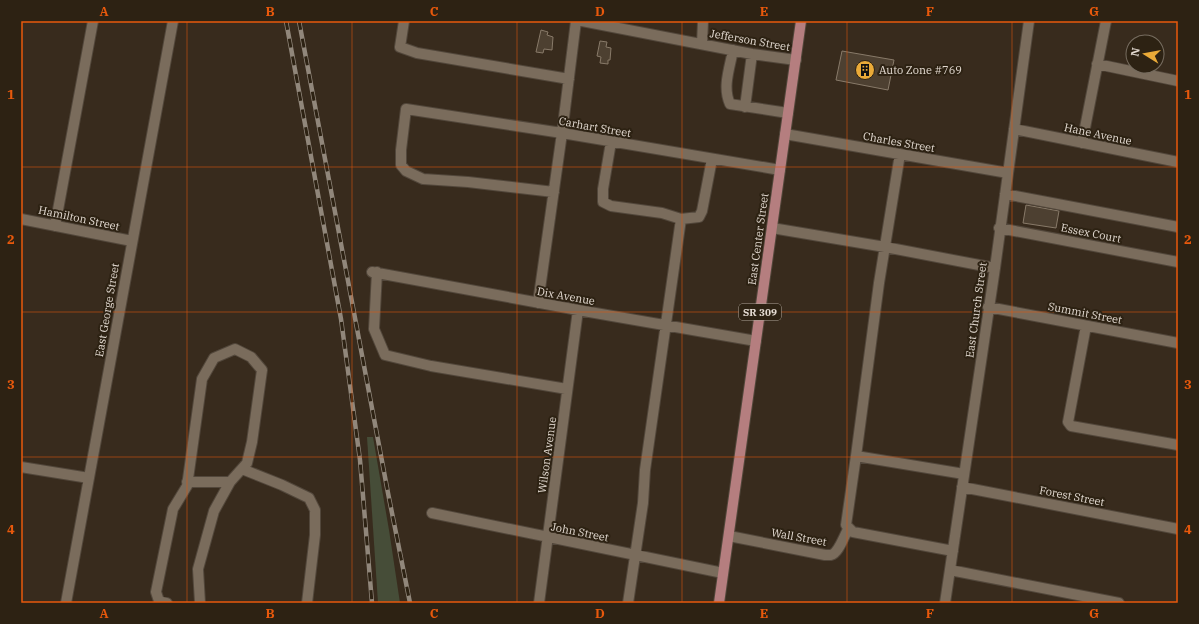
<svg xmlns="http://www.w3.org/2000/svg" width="1199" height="624" font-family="'IBM Plex Serif',serif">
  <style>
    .green { fill: #464d38 }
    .building { fill: #4d4031; stroke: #887a69 }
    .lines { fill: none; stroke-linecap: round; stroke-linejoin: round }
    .minor-casing { stroke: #52473b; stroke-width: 12 }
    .major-casing { stroke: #52473b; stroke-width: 12 }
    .minor { stroke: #7a6c5c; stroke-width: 10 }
    .major { stroke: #b57e7f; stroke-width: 10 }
    .rail-casing { stroke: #91877b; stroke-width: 4.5 }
    .rail { stroke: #2d2213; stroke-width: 3; stroke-dasharray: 9; stroke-linecap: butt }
    .grid { fill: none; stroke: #e8590c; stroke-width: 1; stroke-opacity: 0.55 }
    .labels { text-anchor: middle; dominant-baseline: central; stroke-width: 4; stroke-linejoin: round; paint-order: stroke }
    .shield { fill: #2d2213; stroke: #aca398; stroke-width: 1 }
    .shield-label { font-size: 10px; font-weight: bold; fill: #e3dad1 }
    .street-label { font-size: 11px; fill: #e3dad1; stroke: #2d2213 }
    .poi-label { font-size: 11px; fill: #e3dad1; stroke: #2d2213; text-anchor: start }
    .neatline { fill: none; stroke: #e8590c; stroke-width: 1.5 }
    .grid-label { font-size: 13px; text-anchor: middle; font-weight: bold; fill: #e8590c }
  </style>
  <rect width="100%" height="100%" fill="#382b1d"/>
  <path class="green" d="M367,437H373L389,530L400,603H378Z"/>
  <path class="building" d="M541,30L548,32L547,35L553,37L552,50L544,49L543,53L536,52Z
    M600,41L607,42L606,47L611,48L610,60H608V64L600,63L601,57L597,56Z
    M842,51L894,60L888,90L836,80Z
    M1026,205L1059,211L1056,228L1023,223Z"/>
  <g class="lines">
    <g class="minor-casing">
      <path id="minor" d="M404,21L400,47L417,53L569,79
        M582,21L752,54L796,60
        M702,44L703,21
        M733,50C730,67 722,87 730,104L788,113
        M1097,64L1178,81
        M745,107L752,54
        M1014,129L1178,162
        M785,134L1008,173
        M611,142L603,189V202L611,206L662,213L681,219
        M1082,143L1106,21
        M900,154L879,283L856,456L846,525L853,532L953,551
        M554,192L468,182L423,179L406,171L401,165V150L406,109L562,133L780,170
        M1005,194L1178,227
        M21,219L132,241
        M55,226L93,21
        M772,228L885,247L995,268
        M999,228L1178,262
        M372,272L578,310L756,341
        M377,272L374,329L385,355L431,366L567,389
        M538,303L562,133L576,21
        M988,307L1178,343
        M1086,326L1068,422L1071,426L1178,445
        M856,456L964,474
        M21,467L89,478
        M242,469L282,485L309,498L315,510V535L307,603
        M187,482H230
        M962,487L1178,529
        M432,513L723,573
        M729,536L825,555C825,555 831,555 831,555C839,553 844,535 849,528
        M950,570L1119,603
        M66,603L173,21
        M167,603L159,601L156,592L173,509L187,486L202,379L214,358L235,349L251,357L262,370L252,442L247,463L230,482L214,511L198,569L200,603
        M539,603L578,310
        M628,603L643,503L645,470L681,219L699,217L702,211L712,159
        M945,603L995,268L1029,21"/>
    </g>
    <g class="major-casing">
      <path id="major" d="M719,603L801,21"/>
    </g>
    <use href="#minor" class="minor"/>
    <use href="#major" class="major"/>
    <g class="rail-casing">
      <path id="rail" d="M286,21L341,319L360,460L372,603
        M299,21L388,493L410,603"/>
    </g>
    <use href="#rail" class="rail"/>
  </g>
  <path class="grid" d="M187,21V603M352,21V603M517,21V603M682,21V603M847,21V603M1012,21V603M21,167H1178M21,312H1178M21,457H1178"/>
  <defs>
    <g id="building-disc" transform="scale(1)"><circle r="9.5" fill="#eaaa38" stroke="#2d2213"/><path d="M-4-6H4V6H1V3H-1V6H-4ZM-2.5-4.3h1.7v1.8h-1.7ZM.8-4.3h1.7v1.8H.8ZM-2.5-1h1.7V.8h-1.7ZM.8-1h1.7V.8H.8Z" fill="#111"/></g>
  </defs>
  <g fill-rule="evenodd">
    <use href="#building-disc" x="865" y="70"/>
  </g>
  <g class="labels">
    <rect class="shield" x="739" y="304" width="42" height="16" rx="3"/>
    <g class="shield-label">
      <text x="760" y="312">SR 309</text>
    </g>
    <g class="street-label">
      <text transform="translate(750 40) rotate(10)">Jefferson Street</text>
      <text transform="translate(595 127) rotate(10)">Carhart Street</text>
      <text transform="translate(1098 134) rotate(12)">Hane Avenue</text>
      <text transform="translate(899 142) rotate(10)">Charles Street</text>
      <text transform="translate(79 218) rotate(12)">Hamilton Street</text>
      <text transform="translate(1091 233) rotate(11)">Essex Court</text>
      <text transform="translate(758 239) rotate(-82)">East Center Street</text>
      <text transform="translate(566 296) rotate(10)">Dix Avenue</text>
      <text transform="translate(107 310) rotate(-80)">East George Street</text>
      <text transform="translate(976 310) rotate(-82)">East Church Street</text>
      <text transform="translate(1085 313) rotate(11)">Summit Street</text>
      <text transform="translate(547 455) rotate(-82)">Wilson Avenue</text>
      <text transform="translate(1072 496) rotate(11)">Forest Street</text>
      <text transform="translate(580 532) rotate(11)">John Street</text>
      <text transform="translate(799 537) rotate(10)">Wall Street</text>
    </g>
    <g class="poi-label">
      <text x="879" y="70">Auto Zone #769</text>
    </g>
  </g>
  <rect width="1199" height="624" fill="none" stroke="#2d2213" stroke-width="44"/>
  <g transform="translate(1145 54) rotate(281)"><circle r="19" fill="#2d2213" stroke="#766c5f"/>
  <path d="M0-3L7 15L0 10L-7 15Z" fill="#eaaa38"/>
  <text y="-6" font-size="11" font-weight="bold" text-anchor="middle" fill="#e3dad1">N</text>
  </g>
  <rect x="22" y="22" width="1155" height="580" class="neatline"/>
  <g class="grid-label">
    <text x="104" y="16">A</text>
    <text x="270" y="16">B</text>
    <text x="434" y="16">C</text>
    <text x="600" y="16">D</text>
    <text x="764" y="16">E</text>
    <text x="930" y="16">F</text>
    <text x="1094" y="16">G</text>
    <text x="11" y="99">1</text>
    <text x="1188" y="99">1</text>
    <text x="11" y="244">2</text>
    <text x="1188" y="244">2</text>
    <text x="11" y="389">3</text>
    <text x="1188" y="389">3</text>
    <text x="11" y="534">4</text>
    <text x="1188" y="534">4</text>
    <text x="104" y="618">A</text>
    <text x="270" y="618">B</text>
    <text x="434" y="618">C</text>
    <text x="600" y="618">D</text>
    <text x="764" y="618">E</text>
    <text x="930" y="618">F</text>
    <text x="1094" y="618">G</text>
  </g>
</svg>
